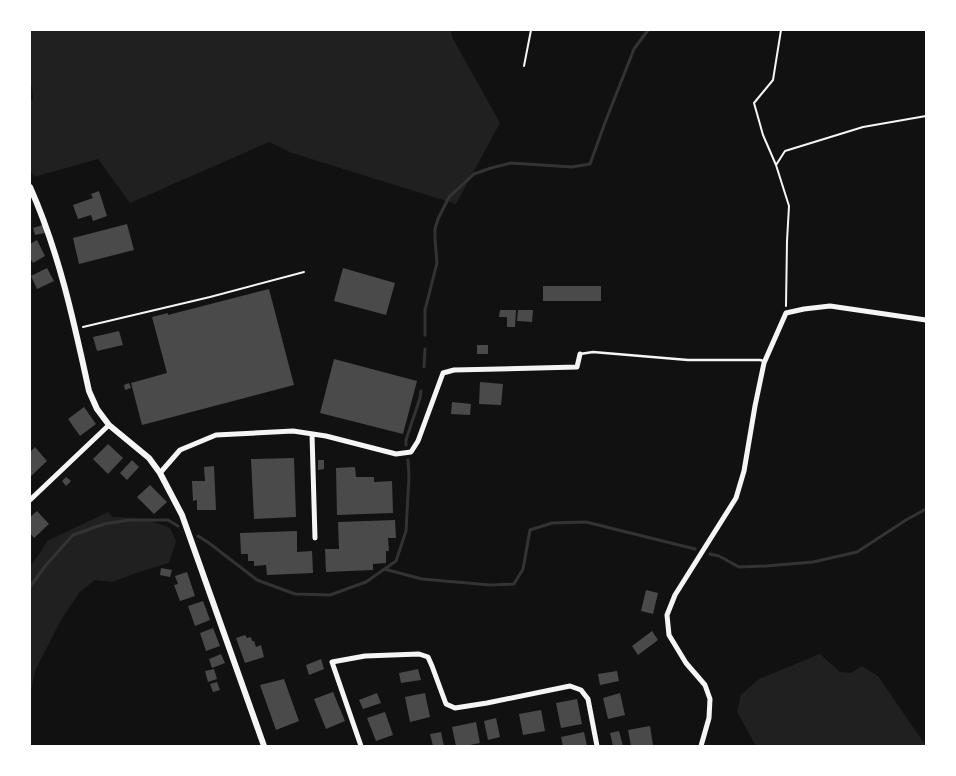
<svg xmlns="http://www.w3.org/2000/svg" width="956" height="776" font-family="Raleway,sans-serif">
  <style>
    .green { fill: #202020 }
    .lines { fill: none; stroke-linecap: round; stroke-linejoin: round }
    .stream { stroke: #333; stroke-width: 3 }
    .building { fill: #4a4a4a }
    .path { stroke: #f5f5f5; stroke-width: 2 }
    .service { stroke: #f5f5f5; stroke-width: 2.5 }
    .minor { stroke: #f5f5f5; stroke-width: 5 }
    .tertiary { stroke: #f5f5f5; stroke-width: 6 }
  </style>
  <rect width="100%" height="100%" fill="#111"/>
  <path class="green" d="M30,30H451L452,37L500,123L456,204L292,153L269,142L130,203L98,159L34,177L30,169V100L33,99L32,87L30,85Z
    M108,512L113,517C133,517 152,520 170,528L176,541L169,563L139,572L112,582L95,580L80,592L61,620L35,671L30,696V567L42,550L47,541Z
    M820,654L840,672L851,673L862,666L878,676L926,746H756L737,712L741,695L759,679Z"/>
  <g class="lines">
    <path class="stream" d="M425,335V310L437,263L435,239V229L438,219L449,197L474,174L491,168L511,163L572,167L590,164L606,120L634,49L648,30
      M424,367L425,349
      M406,445V440L420,398L421,391
      M198,536L209,543L257,580L295,594L330,595L366,582L396,561L406,531L409,476L408,460
      M710,554L719,556L739,567L766,566L813,562L857,552L906,520L926,509
      M384,569L422,579L490,585L514,584L523,569L530,530L552,523L586,522L695,549
      M30,587L46,565L73,535L104,524L129,520H168L178,526"/>
  </g>
  <path class="building" d="M99,191L107,216L93,221L91,215L78,219L73,205L93,198L91,194Z
    M127,224L134,250L79,264L73,238Z
    M43,225L45,233L35,235L33,228Z
    M37,240L45,256L33,263L30,258V244Z
    M47,268L54,281L37,289L31,276Z
    M343,268L395,283L386,315L334,301Z
    M543,286H601V301H543Z
    M269,289L294,385L142,425L131,383L167,373L152,317L168,313V315Z
    M500,310H516L515,327H507V317H499Z
    M518,310H533L532,322L517,321Z
    M119,331L123,345L97,351L93,337Z
    M477,345H488V354H477Z
    M334,359L417,381L403,434L320,413Z
    M480,382L503,384L501,405L479,404Z
    M129,383L131,388L125,390L124,385Z
    M452,402L471,404L470,415L451,414Z
    M84,407L96,424L80,436L68,419Z
    M108,444L123,458L108,474L93,459Z
    M35,447L47,461L30,477V452Z
    M294,458L296,517L254,519L251,459Z
    M132,460L139,467L127,480L120,473Z
    M318,460H324V469L318,470Z
    M214,466L216,510H197V500L193,501L192,481H205L204,467Z
    M355,467L356,477H374V482L392,481L393,513L337,515L336,468Z
    M66,477L71,481L66,486L62,481Z
    M150,485L167,502L154,514L137,497Z
    M37,511L49,524L34,538L30,533V517Z
    M395,520L396,538H388L389,551H386V563L373,564V570L326,572L325,549H339L338,522Z
    M297,531V552L312,551L313,573L267,575L266,565L254,566V561H248V554H241L240,533Z
    M161,568L172,570L170,577L160,575Z
    M187,572L195,596L180,601L174,585L178,584L175,576Z
    M646,590L658,593L653,614L641,611Z
    M203,601L210,620L195,626L188,606Z
    M213,628L220,646L206,651L200,633Z
    M652,631L658,640L638,655L632,646Z
    M245,635L247,638L251,637L252,641H254L256,647L261,645L264,657L245,663L236,638Z
    M221,654L225,663L212,668L209,659Z
    M321,659L324,669L309,675L306,665Z
    M214,669L217,679L208,682L205,671Z
    M418,669L421,680L401,683L399,673Z
    M617,671L619,681L600,685L598,674Z
    M284,679L299,721L276,730L260,685Z
    M217,682L220,690L213,692L210,684Z
    M333,692L345,721L326,729L314,699Z
    M377,693L381,703L363,709L359,700Z
    M425,693L430,717L410,722L405,697Z
    M620,693L625,715L608,719L603,698Z
    M577,699L582,724L561,728L556,703Z
    M541,710L545,731L523,735L519,714Z
    M385,712L393,735L376,741L367,718Z
    M496,718L500,737L488,740L484,721Z
    M476,722L480,743L465,746H456L452,727Z
    M650,726L653,745L646,746H631L628,730Z
    M619,731L623,746H613L610,733Z
    M441,732L444,746H433L430,734Z
    M584,732L587,746H563L561,737Z"/>
  <g class="lines">
    <path class="path" d="M781,30L773,80L754,103L763,135L776,165L789,206L787,241L786,306
      M524,66L531,30
      M776,165L785,151L863,127L926,116
      M83,327L210,297L304,272"/>
    <path class="service" d="M580,354L593,352L688,360H760L764,361"/>
    <path class="minor" d="M312,434L315,538
      M160,473L180,450L216,435L293,431L326,436L396,454L411,452L418,441L443,373L454,370L577,367L580,354
      M30,500L109,425
      M361,746L332,662L365,656L419,654L428,657L432,666L446,704L455,708L487,703L570,686L581,690L588,699L597,746
      M701,746L709,718L710,699L705,685L686,663L669,635L667,615L675,595L736,498L744,471L755,406L764,363L786,313L804,309L830,306L926,320"/>
    <path class="tertiary" d="M30,187C59,252 74,322 89,391L97,409L109,425L149,458L160,473L182,515L264,746"/>
  </g>
  <rect width="956" height="776" fill="none" stroke="#ffffff" stroke-width="62"/>
</svg>
